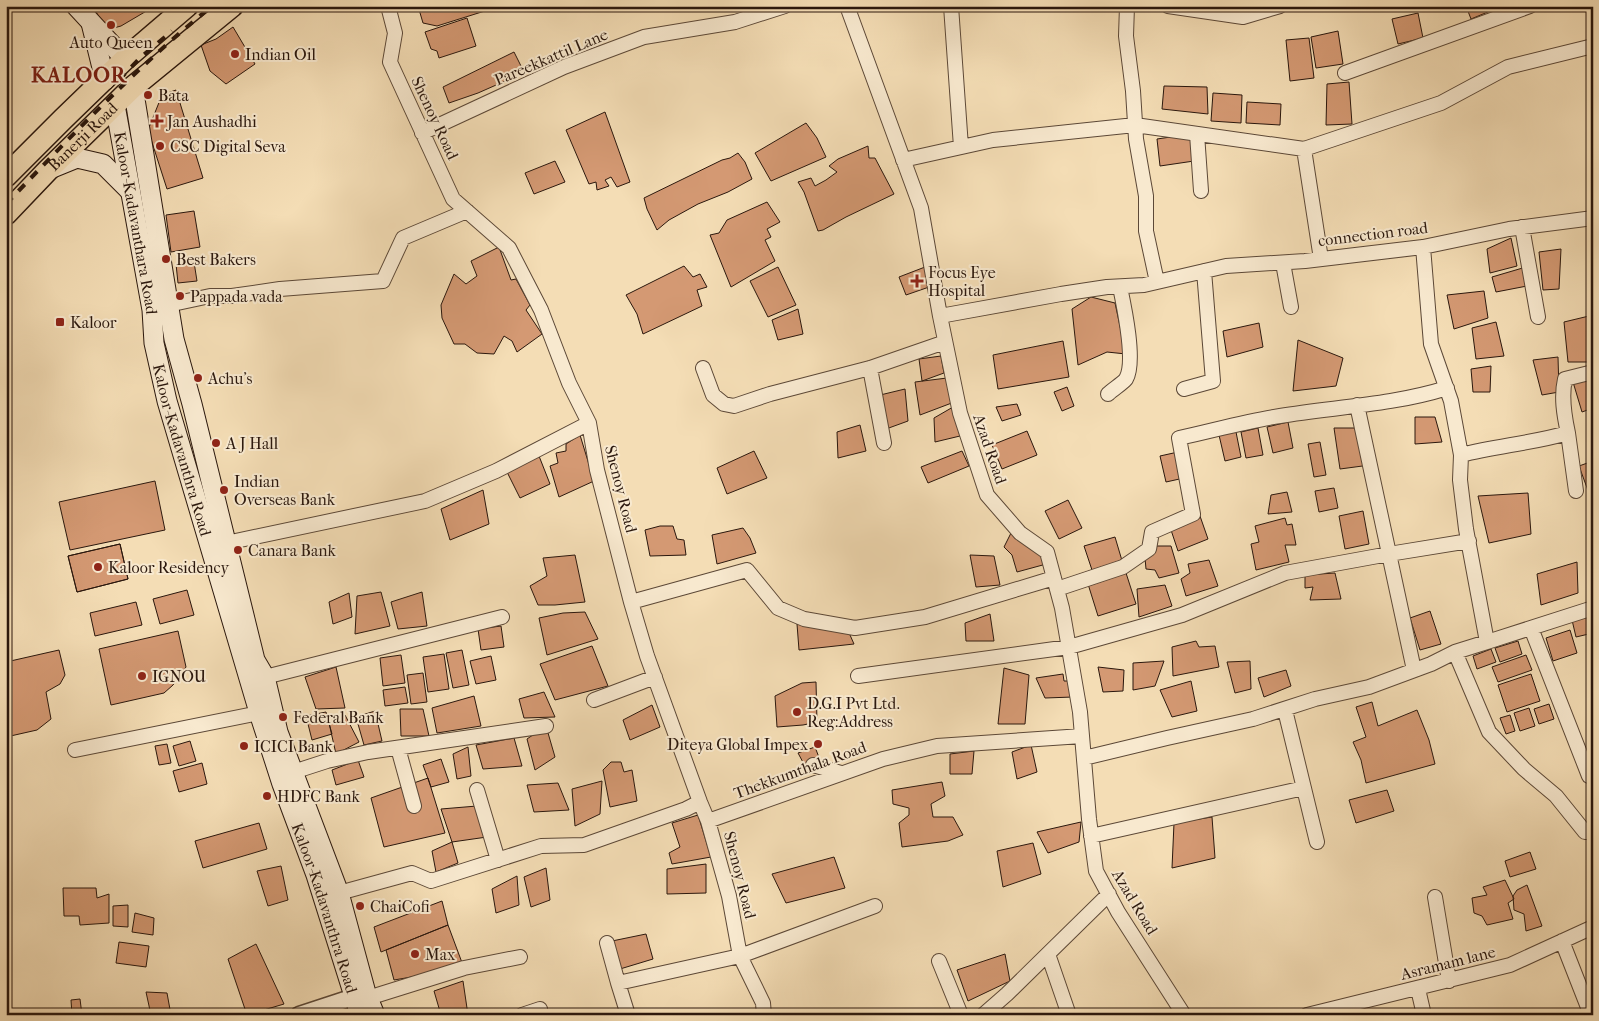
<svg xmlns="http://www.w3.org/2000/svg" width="1599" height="1021" font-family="'IM FELL French Canon',serif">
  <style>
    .building { fill: #d49973; stroke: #2a170d }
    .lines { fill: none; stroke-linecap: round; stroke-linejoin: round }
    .minor-casing { stroke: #5c4837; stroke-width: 16 }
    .tertiary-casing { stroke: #5c4837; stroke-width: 19 }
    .secondary-casing { stroke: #2a170d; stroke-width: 21 }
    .primary-casing { stroke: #2a170d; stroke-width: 24 }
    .minor { stroke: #f8e9cf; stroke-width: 14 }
    .tertiary { stroke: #f8e9cf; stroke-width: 16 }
    .secondary { stroke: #f8e9cf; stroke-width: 19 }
    .primary { stroke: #f4ddb5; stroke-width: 21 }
    .rail { stroke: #2a170d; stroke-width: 4; stroke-dasharray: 9 9; stroke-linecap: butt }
    .poi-dot { fill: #8f2418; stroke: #f8e9cf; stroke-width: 2 }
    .labels { text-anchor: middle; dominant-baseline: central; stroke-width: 4; stroke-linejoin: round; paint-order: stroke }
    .poi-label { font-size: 16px; fill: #2a170d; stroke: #f8e9cf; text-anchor: start }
    .street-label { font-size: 16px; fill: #2a170d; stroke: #f8e9cf }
    .district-label { font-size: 21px; font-weight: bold; letter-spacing: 1px; fill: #7a1f14; stroke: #f8e9cf }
  </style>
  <rect width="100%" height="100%" fill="#f4ddb5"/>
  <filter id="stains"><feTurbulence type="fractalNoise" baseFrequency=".004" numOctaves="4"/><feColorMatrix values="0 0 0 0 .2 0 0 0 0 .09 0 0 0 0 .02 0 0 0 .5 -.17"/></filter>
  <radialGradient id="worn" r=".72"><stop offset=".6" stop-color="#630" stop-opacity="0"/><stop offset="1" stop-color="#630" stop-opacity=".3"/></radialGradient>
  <path class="building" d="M92,6H155L121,26L110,29L102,21Z
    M418,6H487L488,10L437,26L423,23Z
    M1466,6H1494L1495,9L1471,19Z
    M1418,13L1423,38L1398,44L1392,19Z
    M467,18L476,46L439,58L437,51L431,49L425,32Z
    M233,27L255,64L226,84L210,71L201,45L216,39Z
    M1338,31L1343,64L1316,68L1311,37Z
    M1309,38L1314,78L1290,81L1286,40Z
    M514,52L521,66L512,78L478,93L449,103L443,87Z
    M1349,82L1352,124L1326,125L1327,84Z
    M1164,86L1207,87L1208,114L1162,109Z
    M176,90L203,178L167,189L148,130L162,95Z
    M1213,93L1242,95L1241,123L1211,121Z
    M1247,102L1281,104L1280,125L1246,123Z
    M605,112L630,182L617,187L611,177L605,180L609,186L597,190L596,182L589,184L566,130Z
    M806,123L817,138L826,157L771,181L755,153Z
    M1191,134L1194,161L1160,166L1157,139Z
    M868,146L869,158H875L894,194L846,217L823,230L818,231L804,192L798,182L811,178L815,186L826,180L837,172L829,166L838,159Z
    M738,153L745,162L752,179L728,192L698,204L669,220L657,230L647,209L644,198L722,160L730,158Z
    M555,161L565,182L534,194L525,173Z
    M767,202L780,222L767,229L771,237L765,240L775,261L731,287L710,235L719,233L727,220Z
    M194,211L200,247L171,252L166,215Z
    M1511,238L1517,266L1490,273L1487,249Z
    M499,247L511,280L516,279L530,305L526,310L542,334L517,352L512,341L504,336L494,354L477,353L465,344H454L442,318L441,305L454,274L466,284L477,276L471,261Z
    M1561,249L1559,289L1543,290L1539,252Z
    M194,262L197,281L178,283L176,264Z
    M684,266L693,277L700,274L707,287L697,290L702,306L643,334L637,314L626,295Z
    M778,267L796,305L768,317L750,281Z
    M925,267L932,286L906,295L899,277Z
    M1526,267L1527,286L1496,292L1492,277Z
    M1484,291L1488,318L1454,329L1447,295Z
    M1091,297L1115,303L1126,354L1107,352L1078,365L1072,309Z
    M798,309L803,334L778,340L772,320Z
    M1589,316L1592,362H1568L1564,322Z
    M1496,322L1504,356L1476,359L1472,328Z
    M1259,323L1263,347L1227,357L1223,331Z
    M1298,340L1343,358L1336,386L1293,391Z
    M1063,341L1069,377L998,389L993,355Z
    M941,356L944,373L922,381L919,359Z
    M1558,357L1559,392L1542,395L1533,360Z
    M1491,366L1490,392H1473L1471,369Z
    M1593,377V408L1582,412L1573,382Z
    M947,378L957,401L920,415L915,382Z
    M1067,387L1074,406L1062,411L1054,392Z
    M905,389L908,421L886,429L876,396Z
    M1017,404L1021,415L1002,421L996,407Z
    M953,407L960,436L935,442L934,418Z
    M1415,417H1435L1442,442L1415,444Z
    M1288,422L1293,448L1273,453L1267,427Z
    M860,425L866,451L838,458L837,432Z
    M1258,428L1263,455L1246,458L1241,432Z
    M1334,428H1357L1370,465L1340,469Z
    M1027,431L1037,455L1002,469L992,445Z
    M1236,432L1241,457L1225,461L1219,435Z
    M580,435L594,481L559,497L550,466L558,463L556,453L566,451V444Z
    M1320,442L1326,475L1314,477L1308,444Z
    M754,451L767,478L727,494L717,468Z
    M962,451L969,466L928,483L921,467Z
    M1178,452L1184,478L1166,482L1160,456Z
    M539,456L550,484L520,498L507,472Z
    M1593,461V496H1590L1579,466Z
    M155,481L165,530L70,550L59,502Z
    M1334,488L1338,508L1319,512L1315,491Z
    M483,490L489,524L450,540L441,509Z
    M1287,492L1292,512L1268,514L1271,495Z
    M1528,493L1531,534L1489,543L1478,496Z
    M1068,500L1082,528L1059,539L1045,511Z
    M1363,511L1369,544L1345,549L1339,516Z
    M1200,516L1208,539L1178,551L1169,524Z
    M1285,518L1287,525L1292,524L1296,545H1285L1289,562L1256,570L1251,544L1259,542L1255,526Z
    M660,526H673L677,539L684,540L686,555L650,556L645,530Z
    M743,528L750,538L756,553L717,564L712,535Z
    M1011,533L1050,563L1017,572L1012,555L1004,547Z
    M1115,537L1123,564L1093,573L1084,546Z
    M120,544L128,579L77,592L68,556Z
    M120,544L128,579L77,592L68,556Z
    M1157,546H1171L1179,573L1159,578L1155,570L1146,569L1145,558Z
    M575,555L585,602L555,605H538L530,586L547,576L543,558Z
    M970,555L994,556L1000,585L976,587Z
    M1209,560L1218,586L1186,596L1181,579L1190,573L1188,564Z
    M1577,562L1578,593L1541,605L1537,574Z
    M1126,573L1136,604L1098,616L1088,584Z
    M1335,573L1341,599L1310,600L1313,587L1305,588V575Z
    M1165,585L1172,606L1139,617L1137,589Z
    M187,590L194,615L160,624L153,599Z
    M381,592L390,626L355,634L357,596Z
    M422,592L427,626L398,629L391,602Z
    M349,593L352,617L333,624L329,602Z
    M136,602L142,625L95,636L90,613Z
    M1430,611L1441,644L1420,650L1410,618Z
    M585,612L598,639L547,655L539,618L563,613Z
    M990,614L994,641H966L965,623Z
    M1591,616L1593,633L1576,637L1572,620Z
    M797,624L846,626L854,644L799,650Z
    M501,626L504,647L481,650L478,629Z
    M1570,630L1577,653L1553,661L1546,638Z
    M178,631L186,667L173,685L164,693L111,705L99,649Z
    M1196,641L1199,647L1215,646L1219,667L1173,676L1172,647Z
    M1518,641L1522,654L1500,662L1495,648Z
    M592,646L608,686L555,700L540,664Z
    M1491,649L1496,662L1477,669L1473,656Z
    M59,650L65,675L60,684L46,692L51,719L37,730L6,737V662Z
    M462,650L469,685L453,688L446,653Z
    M444,654L449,689L428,692L423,657Z
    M401,655L405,683L383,686L380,658Z
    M1526,655L1532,670L1498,682L1492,667Z
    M491,656L496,680L476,684L470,661Z
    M1164,661L1155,686L1133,690V663Z
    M1250,661L1251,689L1235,693L1227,662Z
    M336,667L345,708L316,709L305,677Z
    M1098,667L1124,670L1123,691L1103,692Z
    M1004,668L1029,675L1025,724H998Z
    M1286,670L1291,686L1264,697L1258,678Z
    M423,673L427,702L411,704L407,675Z
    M1063,674L1064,681H1071L1073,697L1045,698L1036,678Z
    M1531,674L1540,701L1507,712L1498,685Z
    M1191,681L1197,711L1172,717L1160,690Z
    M816,682L817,722L803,725L777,727L775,696L802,683Z
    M405,687L408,703L385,706L383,690Z
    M544,692L555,717L524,718L519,699Z
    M474,696L481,726L437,733L432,708Z
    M1372,702L1378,726L1417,710L1429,740L1435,764L1366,783L1361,760L1353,742L1366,737L1356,707Z
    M1549,704L1554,719L1539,724L1534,709Z
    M652,705L660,727L630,740L623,720Z
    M1529,708L1535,726L1520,731L1514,713Z
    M400,709H423L429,736H401Z
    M375,711L382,741L364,745L356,717Z
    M326,712L332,734L312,740L306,716Z
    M345,715L359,742L336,754L329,723Z
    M1510,715L1515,731L1506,734L1500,718Z
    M546,726L555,757L535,770L527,739Z
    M514,738L522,766L483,769L476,745Z
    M190,741L196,761L179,766L173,746Z
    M167,744L171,763L159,765L155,746Z
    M1031,745L1037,772L1017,779L1012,752Z
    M468,747L471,776L457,779L453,754Z
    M815,747L820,760L805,766L798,753Z
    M974,751L972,774H950V754Z
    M441,759L449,782L431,787L423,765Z
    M358,760L364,777L336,785L332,770Z
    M611,762H621L624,772L632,770L637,801L610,807L603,770Z
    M202,763L207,784L179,792L173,771Z
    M428,778L445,833L384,847L371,798Z
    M602,781L600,814L575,826L572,789Z
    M942,782L945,796L931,804L933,817H953L963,835L948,841L902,847L899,823L909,815V808L893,804L892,790Z
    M558,783L569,810L534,812L527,785Z
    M1387,790L1394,811L1356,823L1349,800Z
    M477,806L487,837L452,842L441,809Z
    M698,815L711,857L672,864L669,853L680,847L672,823Z
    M1212,817L1215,858L1172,868L1174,823Z
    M1081,822L1079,842L1048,853L1037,832Z
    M259,823L267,849L203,868L195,841Z
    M452,842L458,863L436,872L432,851Z
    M1033,843L1041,874L1003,887L997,851Z
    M1530,852L1536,869L1510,877L1505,861Z
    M834,857L845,888L786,903L772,874Z
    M706,864V893L667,894V869Z
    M281,866L288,900L268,906L257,871Z
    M546,868L550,900L531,907L524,877Z
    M517,876L519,905L496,913L492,889Z
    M1505,880L1514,899L1508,903L1513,919L1487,925L1482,916L1474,913L1472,898L1487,895L1483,887Z
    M1527,885L1542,926L1526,931L1524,914L1514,910L1513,896L1517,890Z
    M63,888H96L97,898L109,894V923L80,925L79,916H64Z
    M442,901L448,925L381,952L374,927Z
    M128,905V927L113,926V906Z
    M135,913L154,918L153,935L132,932Z
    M448,925L464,968L394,980L386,950Z
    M646,934L653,959L620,969L612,941Z
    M119,942L149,946L146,967L116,963Z
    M256,944L284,1004L247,1015L228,959Z
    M1005,954L1010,981L968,1001L957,970Z
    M463,981L468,1015H441L434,991Z
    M146,992L167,993L171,1015H151Z
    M80,999L82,1015H72L71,1000Z
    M1173,1010L1174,1015H1145Z"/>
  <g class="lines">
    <g class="minor-casing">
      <path id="minor" d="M388,6L395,33L390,62L453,199L509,248L541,310L569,383L589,423L597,470L631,602L647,656L700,802L708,821L729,896L740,956L763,1003L764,1015
        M847,6L921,208L940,316L960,413L987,495L1020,533L1047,552L1062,608L1080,712L1089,819L1096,871L1118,912L1184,1015
        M951,6L961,147
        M1127,6L1126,36L1133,91L1136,139L1146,196V231L1157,282
        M1168,6L1243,17L1280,6
        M1345,73L1530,6
        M422,133L564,67L644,37L735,22L785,6
        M1197,134L1201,191
        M1304,149L1321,259
        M903,160L993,140L1135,125L1304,149L1441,103L1508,67L1593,46
        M1522,227L1538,317
        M1423,247L1431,344L1451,401L1461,455
        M1283,263L1291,307
        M168,305L210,296H232L280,289L383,281L403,238L467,211
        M940,316L1061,294L1107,287L1144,285L1226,266L1305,261L1423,247L1509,229L1593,218
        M703,368L713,395L724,404L734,406L770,394L870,368L945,342
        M870,368L884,443
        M1184,389L1213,381L1204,271
        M1108,394C1113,389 1122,384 1126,379C1136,362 1124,306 1120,287
        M1357,405L1414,670
        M1568,433L1576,491
        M226,543L425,501L496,471L589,423
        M1057,589L1123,567L1149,549L1152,532L1193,514L1179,438C1212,431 1246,421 1280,416C1335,407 1393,405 1447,388
        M631,602L747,570L778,608L804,619L855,628L925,617L1054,578
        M1531,628L1589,776
        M1487,642L1593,608
        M1455,652L1489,732L1524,769L1556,796L1585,832H1593
        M858,676L1069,647L1182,615L1285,573L1389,554L1469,541
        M265,677L502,617
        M594,700L655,677
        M1285,710L1317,842
        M398,748L414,806
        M75,750L259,713
        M1084,758L1167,738L1253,719L1315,699L1369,687L1431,664L1455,652L1487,642L1466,529L1460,480L1461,455C1497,446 1533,443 1568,433C1564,415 1561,397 1565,379L1593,372
        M813,765L841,773
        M293,772L327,761L368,752L546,726
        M477,790L498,860
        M708,821L883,759L937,746L1082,736
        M1091,836L1304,788
        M339,893L412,873L431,881L541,846L584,845L686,809L700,802
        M1435,897L1449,981
        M1562,941L1591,1015
        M607,943L618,983L740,956L875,906
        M1048,954L1069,1015
        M939,961L961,1015
        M618,983L628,1015
        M1418,989L1424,1015
        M368,998L464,968L520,957
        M522,1015L540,1009
        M983,1015L1007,994L1109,894
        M1307,1015L1510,965L1593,927"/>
    </g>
    <g class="tertiary-casing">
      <path id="tertiary" d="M299,1015L366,993"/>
    </g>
    <g class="secondary-casing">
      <g id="secondary">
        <path d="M76,6L125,59"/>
        <path d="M91,23L105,80"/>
        <path d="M133,87L174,339L192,404L255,660L265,677L278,732L339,893L366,993L375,1015"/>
        <path id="s1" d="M115,105L152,310L154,343L167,401L261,719L282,784L316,875L360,1015"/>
        <path d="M50,169L77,158L103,164L130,191"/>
      </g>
    </g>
    <g class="primary-casing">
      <g id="primary">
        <path d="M6,176L63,119L125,59L187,6"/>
        <path id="s2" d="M6,214L48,170L133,87L232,6"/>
      </g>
    </g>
    <use href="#minor" class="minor"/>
    <use href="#tertiary" class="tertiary"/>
    <use href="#secondary" class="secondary"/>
    <use href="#primary" class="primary"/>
    <path class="rail" d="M119,80L140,58L172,31
      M6,204C72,135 138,66 212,6"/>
  </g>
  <g class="poi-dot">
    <circle cx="111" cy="25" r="5"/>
    <circle cx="235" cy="54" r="5"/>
    <circle cx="148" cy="95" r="5"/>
    <path d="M154.5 113.5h5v5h5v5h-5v5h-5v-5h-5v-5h5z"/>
    <circle cx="160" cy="146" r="5"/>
    <circle cx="166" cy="259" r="5"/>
    <path d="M914.5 273.5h5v5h5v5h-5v5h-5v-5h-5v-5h5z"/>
    <circle cx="180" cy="296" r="5"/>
    <rect x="55" y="317" width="10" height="10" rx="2.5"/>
    <circle cx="198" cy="378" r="5"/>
    <circle cx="216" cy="443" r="5"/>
    <circle cx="224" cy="490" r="5"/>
    <circle cx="238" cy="550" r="5"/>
    <circle cx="98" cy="567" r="5"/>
    <circle cx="142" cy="676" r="5"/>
    <circle cx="797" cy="712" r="5"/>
    <circle cx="283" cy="717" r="5"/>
    <circle cx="818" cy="744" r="5"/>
    <circle cx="244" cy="746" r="5"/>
    <circle cx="267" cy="796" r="5"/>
    <circle cx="360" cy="906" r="5"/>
    <circle cx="415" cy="954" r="5"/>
  </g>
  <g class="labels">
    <g class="poi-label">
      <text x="111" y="42" text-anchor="middle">Auto Queen</text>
      <text x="245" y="54">Indian Oil</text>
      <text x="158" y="95">Bata</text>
      <text x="167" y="121">Jan Aushadhi</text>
      <text x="170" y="146">CSC Digital Seva</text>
      <text x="176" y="259">Best Bakers</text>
      <text x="928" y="272">Focus Eye<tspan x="928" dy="18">Hospital</tspan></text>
      <text x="190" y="296">Pappada vada</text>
      <text x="70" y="322">Kaloor</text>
      <text x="208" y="378">Achu's</text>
      <text x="226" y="443">A J Hall</text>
      <text x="234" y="481">Indian<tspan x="234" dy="18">Overseas Bank</tspan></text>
      <text x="248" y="550">Canara Bank</text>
      <text x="108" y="567">Kaloor Residency</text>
      <text x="152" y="676">IGNOU</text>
      <text x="807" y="703">D.G.I Pvt Ltd.<tspan x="807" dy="18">Reg:Address</tspan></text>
      <text x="293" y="717">Federal Bank</text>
      <text x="808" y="744" text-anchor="end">Diteya Global Impex</text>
      <text x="254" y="746">ICICI Bank</text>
      <text x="277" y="796">HDFC Bank</text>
      <text x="370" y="906">ChaiCofi</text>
      <text x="425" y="954">Max</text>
    </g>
    <g class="street-label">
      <text transform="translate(551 57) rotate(-23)">Pareekkattil Lane</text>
      <text transform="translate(435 118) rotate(65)">Shenoy Road</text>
      <text stroke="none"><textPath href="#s2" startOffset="109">Banerji Road</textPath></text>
      <text stroke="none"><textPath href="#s1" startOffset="120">Kaloor-Kadavanthara Road</textPath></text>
      <text transform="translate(1373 234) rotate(-7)">connection road</text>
      <text transform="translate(990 449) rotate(71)">Azad Road</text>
      <text stroke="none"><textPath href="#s1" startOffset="352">Kaloor-Kadavanthra Road</textPath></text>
      <text transform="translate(621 489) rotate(76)">Shenoy Road</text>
      <text transform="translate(800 770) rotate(-20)">Thekkumthala Road</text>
      <text transform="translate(740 875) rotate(76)">Shenoy Road</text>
      <text transform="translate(1135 902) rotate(59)">Azad Road</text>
      <text stroke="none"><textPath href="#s1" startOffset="832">Kaloor-Kadavanthra Road</textPath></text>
      <text transform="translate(1448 963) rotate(-14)">Asramam lane</text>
    </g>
    <g class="district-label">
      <text x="79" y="75">KALOOR</text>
    </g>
  </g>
  <rect width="1599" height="1021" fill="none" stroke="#f4ddb5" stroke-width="25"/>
  <rect x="8" y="8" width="1584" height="1006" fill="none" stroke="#2a170d" stroke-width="2.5"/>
  <rect x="12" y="12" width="1574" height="996" fill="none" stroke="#2a170d"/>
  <rect width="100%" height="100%" filter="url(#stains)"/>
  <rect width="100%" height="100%" fill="url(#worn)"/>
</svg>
